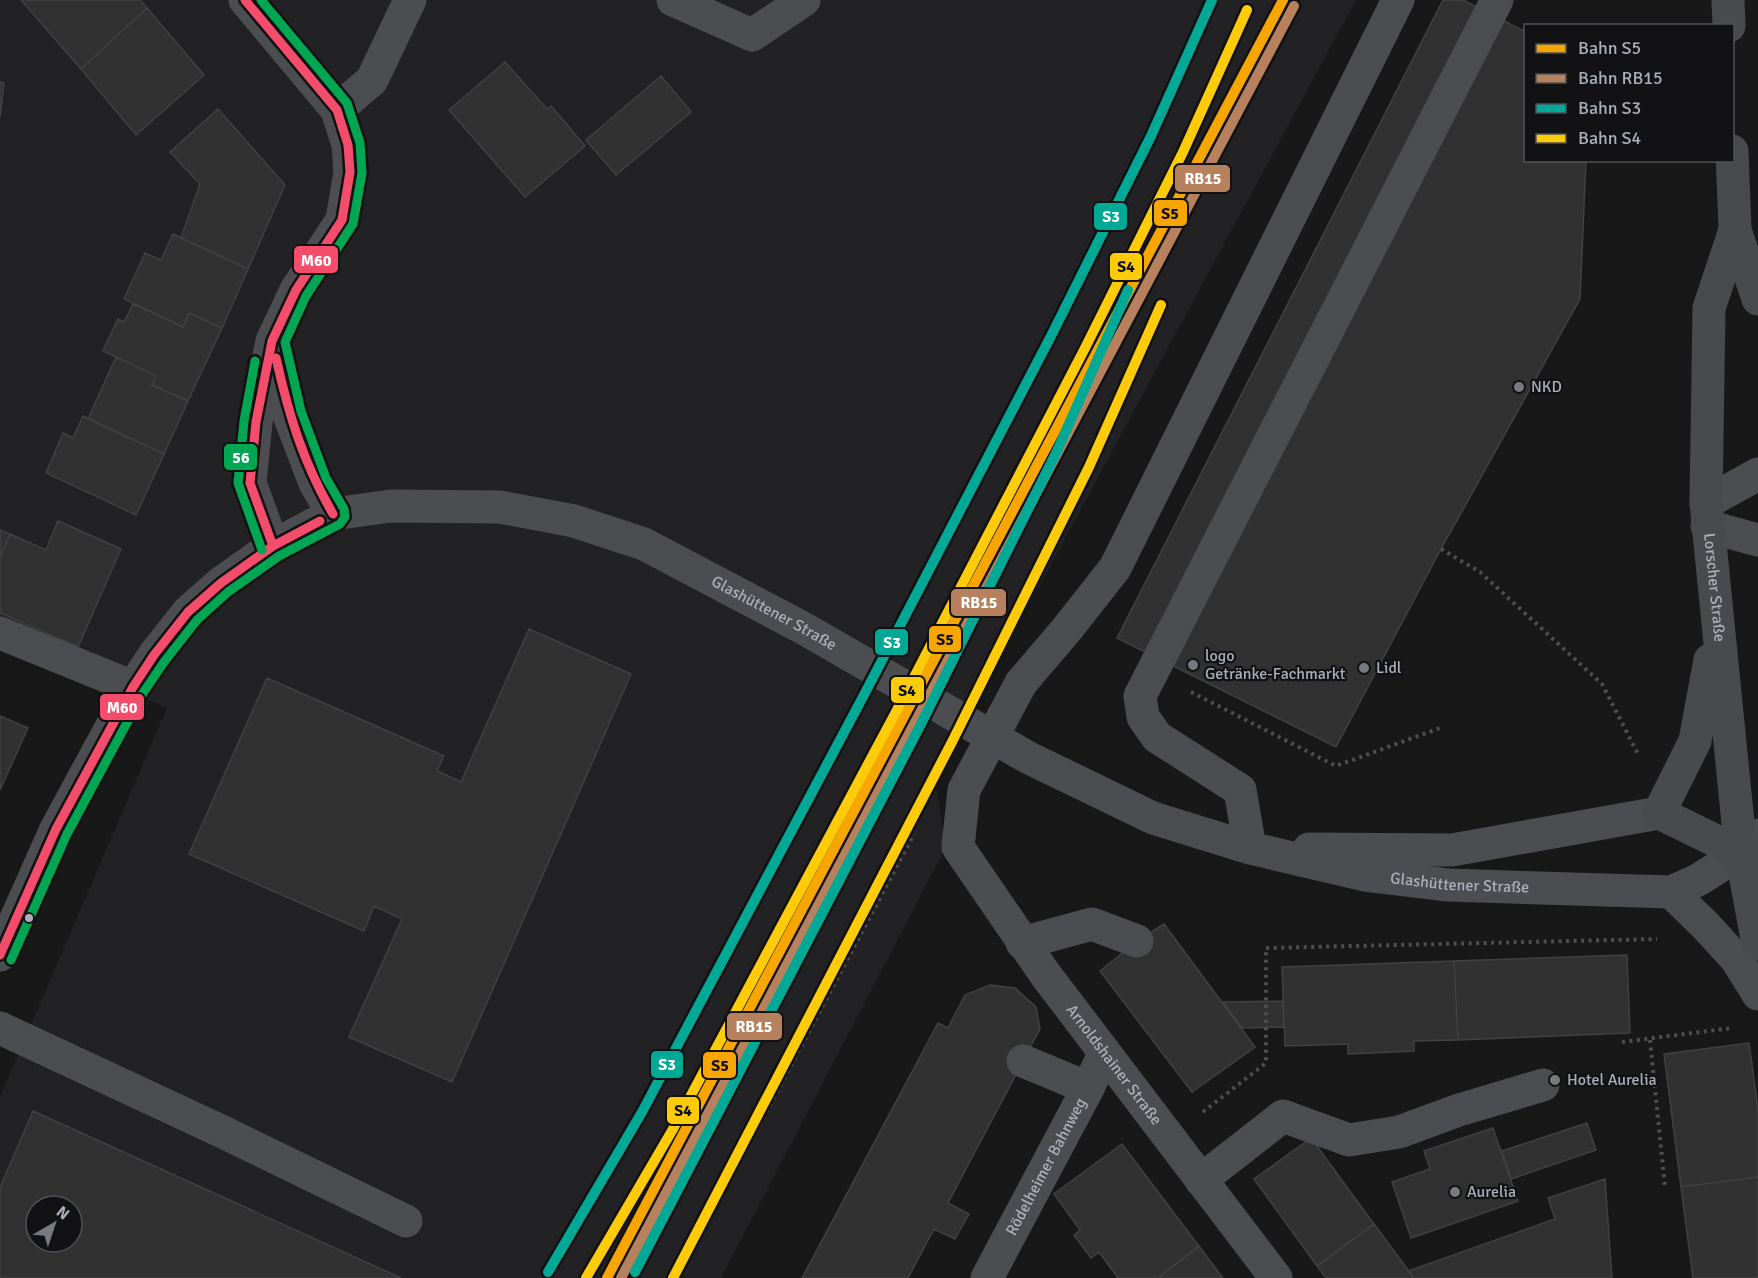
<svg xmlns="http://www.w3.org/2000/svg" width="1758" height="1278" font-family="Signika,sans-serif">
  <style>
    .built { fill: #222224; fill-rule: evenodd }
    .building { fill: #313132; stroke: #404144; stroke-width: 1.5; fill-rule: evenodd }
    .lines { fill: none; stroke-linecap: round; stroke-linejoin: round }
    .path { stroke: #4e4f53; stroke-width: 4; stroke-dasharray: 3 4.5; stroke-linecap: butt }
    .minor { stroke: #4c4d51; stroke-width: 33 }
    .major { stroke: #494a4d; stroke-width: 33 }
    .minor-bridge { stroke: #4c4d51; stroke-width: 33 }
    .bus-1-casing { stroke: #121214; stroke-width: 14 }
    .bus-2-casing { stroke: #121214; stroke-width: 14 }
    .bus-1 { stroke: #f44d6c; stroke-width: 9 }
    .bus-2 { stroke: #00a651; stroke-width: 9 }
    .rail-1-casing { stroke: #121214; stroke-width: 15 }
    .rail-2-casing { stroke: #121214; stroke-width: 15 }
    .rail-3-casing { stroke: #121214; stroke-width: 15 }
    .rail-4-casing { stroke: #121214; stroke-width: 15 }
    .rail-1 { stroke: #f7a600; stroke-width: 10 }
    .rail-2 { stroke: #b6815c; stroke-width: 10 }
    .rail-3 { stroke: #00a896; stroke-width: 10 }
    .rail-4 { stroke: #fecb09; stroke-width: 10 }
    .poi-dot { fill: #777a81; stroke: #121214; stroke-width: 2 }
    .bus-dot { fill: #aaafb9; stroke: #121214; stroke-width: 2 }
    .labels { text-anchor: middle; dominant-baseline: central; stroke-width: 4.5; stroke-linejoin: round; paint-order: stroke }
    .poi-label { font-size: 16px; fill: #aaafb9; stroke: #121214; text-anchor: start }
    .street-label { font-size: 16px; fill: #aaafb9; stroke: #121214 }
    .line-badge { stroke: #121214; stroke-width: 2 }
    .badge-label { font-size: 16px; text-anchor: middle; font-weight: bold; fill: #fff }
    .pale-badge-label { font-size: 16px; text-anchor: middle; font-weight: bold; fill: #111 }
  </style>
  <rect width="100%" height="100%" fill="#181818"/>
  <path class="built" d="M0,0H1356L935,779L946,847L721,1278H0V1097L167,708L0,635ZM36,1206H72V1242H36Z"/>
  <path class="building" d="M21,0H140L147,8L81,69Z
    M1443,0H1463L1526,32V160H1586L1580,299L1441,549L1336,747L1117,638Z
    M147,8L204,75L136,135L81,69Z
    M505,62L547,109L551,106L585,146L525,197L449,110Z
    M661,76L691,112L616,175L586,140Z
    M0,82L4,83L0,117Z
    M218,109L285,185L248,269L181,238L200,184L170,152Z
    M173,234L248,269L222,328L189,313L183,327L124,299L145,253L161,260Z
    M133,304L183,327L189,313L222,328L188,401L152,385L156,376L103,351L118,319L124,322Z
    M116,357L156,376L152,385L188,401L164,454L88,419Z
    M83,416L164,454L136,515L46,473L63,433L73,438Z
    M58,521L121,549L78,647L0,613V558L10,534L46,550Z
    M0,530L10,534L0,558Z
    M529,629L631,674L452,1082L349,1037L402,919L374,906L364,931L189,854L267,678L444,756L437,771L461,782Z
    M0,716L28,728L0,790Z
    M1164,924L1255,1047L1192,1092L1100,971L1137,941Z
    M1627,955L1630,1033L1458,1040L1454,961Z
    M1454,961L1458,1040L1414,1041V1051L1348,1054V1044L1285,1046L1282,967Z
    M990,985L1015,988L1036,1007L1040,1029L948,1203L969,1214L955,1239L934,1229L908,1278H802L938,1023L948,1028L965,995Z
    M1283,1001L1284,1027L1242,1028L1223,1002Z
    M1749,1043L1758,1109V1177L1681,1187L1664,1054Z
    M33,1111L401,1278H0V1188ZM36,1206H72V1242H36Z
    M1587,1123L1596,1150L1511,1179L1502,1151Z
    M1493,1128L1518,1201L1411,1238L1392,1182L1430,1169L1424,1151Z
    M1311,1138L1374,1224L1317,1266L1254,1179Z
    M1122,1144L1199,1246L1158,1278H1118L1099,1252L1091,1258L1074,1235L1080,1230L1054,1194Z
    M1758,1177V1278H1693L1681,1187Z
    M1605,1179L1612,1278H1414L1408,1271L1555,1219L1548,1198Z
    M1374,1224L1414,1278H1326L1317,1266Z
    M1199,1246L1223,1278H1158Z"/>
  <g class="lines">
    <path class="path" d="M1441,549L1480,572L1602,684L1639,756
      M1191,692L1336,766L1440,728
      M1650,1040L1665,1187
      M1622,1042L1732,1028
      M1203,1112L1266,1063V948L1657,939
      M678,1278L914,834"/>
    <g class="minor">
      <path d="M245,0L337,110L348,145L350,172L342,220L296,290L272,341L256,422L250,483L273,546"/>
      <path d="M673,0L752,35L804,0"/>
      <path d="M337,110L372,80L410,0"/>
      <path d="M274,351L289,415L315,483L333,514"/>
      <path d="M1706,503L1758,474"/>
      <path d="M1707,526L1758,540"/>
      <path d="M0,633L133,687"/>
      <path d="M1021,683L1067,629L1115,568L1398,0"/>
      <path id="s1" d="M959,837L958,847L1045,974L1276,1278"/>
      <path d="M1250,848L1240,790L1157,737L1143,717L1140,696L1497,0"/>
      <path d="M1309,849L1452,850L1659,813"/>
      <path d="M1671,892L1706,926L1737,960L1758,994"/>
      <path d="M1022,943L1092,924L1137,941"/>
      <path id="s2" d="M0,955L56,829L133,687L154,655L188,612L221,583L273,546L333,514L391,506L500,507L574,521L644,544L803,628L1029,758L1153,818L1250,848L1365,875L1448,885L1671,892L1698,880L1741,853L1758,835"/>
      <path d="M0,1028L223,1132L406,1221"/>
      <path d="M1023,1061L1088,1088"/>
      <path d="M1201,1180L1283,1116L1349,1140L1399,1132L1459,1110L1543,1085"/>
      <path id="s3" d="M987,1278L1088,1088L1104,1054"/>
    </g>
    <g class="major">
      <path d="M1728,0L1729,26"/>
      <path d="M1732,151L1735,230L1758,299"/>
      <path id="s4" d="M1735,230L1709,308L1706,503L1741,853L1758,944"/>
      <path d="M1710,660L1695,741L1659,813L1741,853L1754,865"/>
    </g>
    <path class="minor-bridge" d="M959,837L964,790L1021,683"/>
    <g class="bus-1-casing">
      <path id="bus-1" d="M245,0L337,110L348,145L350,172L342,220L296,290L272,341L256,422L250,483L273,546
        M276,358C289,416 303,462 333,514
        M0,955L56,829L133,687L154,655L188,612L221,583L273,546L320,521"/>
    </g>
    <g class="bus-2-casing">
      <path id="bus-2" d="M255,361L244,421L238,483L262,550
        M11,960L67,834L143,693L164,662L197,620L228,592L279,556L340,524L345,517L344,509L326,478L301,411L285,342L306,296L353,224L362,173L360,143L347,103L261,0"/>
    </g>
    <use href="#bus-1" class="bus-1"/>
    <use href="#bus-2" class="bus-2"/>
    <g class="rail-1-casing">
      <path id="rail-1" d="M607,1278L1283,0"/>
    </g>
    <g class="rail-2-casing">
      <path id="rail-2" d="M621,1278L1294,6"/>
    </g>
    <g class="rail-3-casing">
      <path id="rail-3" d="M548,1272L642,1112L866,691L1052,334L1151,136L1212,0
        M635,1272L921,724L1057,451L1128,290"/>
    </g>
    <g class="rail-4-casing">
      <path id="rail-4" d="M586,1278L673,1129L898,708L1084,350L1183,152L1247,10
        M673,1278L953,740L1089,467L1161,305"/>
    </g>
    <use href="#rail-1" class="rail-1"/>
    <use href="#rail-2" class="rail-2"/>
    <use href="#rail-3" class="rail-3"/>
    <use href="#rail-4" class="rail-4"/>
  </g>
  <g class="poi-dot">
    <circle cx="1519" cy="387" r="6"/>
    <circle cx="1193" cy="665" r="6"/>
    <circle cx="1364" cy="668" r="6"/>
    <circle cx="1555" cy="1080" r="6"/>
    <circle cx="1455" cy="1192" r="6"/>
  </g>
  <circle class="bus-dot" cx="29" cy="918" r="5"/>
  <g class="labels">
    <g class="poi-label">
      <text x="1531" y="387">NKD</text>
      <text x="1205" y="656">logo<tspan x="1205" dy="18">Getränke-Fachmarkt</tspan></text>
      <text x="1376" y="668">Lidl</text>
      <text x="1567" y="1080">Hotel Aurelia</text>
      <text x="1467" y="1192">Aurelia</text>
    </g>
    <g class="street-label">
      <text stroke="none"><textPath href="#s4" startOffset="362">Lorscher Straße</textPath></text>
      <text stroke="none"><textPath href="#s2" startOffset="1032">Glashüttener Straße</textPath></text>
      <text stroke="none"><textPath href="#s2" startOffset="1778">Glashüttener Straße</textPath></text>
      <text stroke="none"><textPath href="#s1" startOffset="278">Arnoldshainer Straße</textPath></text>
      <text stroke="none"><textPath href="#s3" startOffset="126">Rödelheimer Bahnweg</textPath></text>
    </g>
  </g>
  <g class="line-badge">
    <rect x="1174" y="164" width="57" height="29" rx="6" fill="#b6815c"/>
    <rect x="1153" y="199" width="35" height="28" rx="6" fill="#f7a600"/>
    <rect x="1093" y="202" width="35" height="29" rx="6" fill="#00a896"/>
    <rect x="293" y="245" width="46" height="29" rx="6" fill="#f44d6c"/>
    <rect x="1109" y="252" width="34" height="29" rx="6" fill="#fecb09"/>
    <rect x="223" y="443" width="35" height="28" rx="6" fill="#00a651"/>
    <rect x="950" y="588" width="57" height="29" rx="6" fill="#b6815c"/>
    <rect x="928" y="625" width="34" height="28" rx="6" fill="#f7a600"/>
    <rect x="874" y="628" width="35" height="28" rx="6" fill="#00a896"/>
    <rect x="890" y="676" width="35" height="28" rx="6" fill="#fecb09"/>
    <rect x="99" y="693" width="46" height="28" rx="6" fill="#f44d6c"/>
    <rect x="726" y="1012" width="57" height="29" rx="6" fill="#b6815c"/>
    <rect x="650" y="1050" width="34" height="29" rx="6" fill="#00a896"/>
    <rect x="702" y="1051" width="35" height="28" rx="6" fill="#f7a600"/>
    <rect x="666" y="1096" width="34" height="29" rx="6" fill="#fecb09"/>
  </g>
  <g class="badge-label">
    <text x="1203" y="184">RB15</text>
    <text x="1111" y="222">S3</text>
    <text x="316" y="266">M60</text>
    <text x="241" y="463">56</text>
    <text x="979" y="608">RB15</text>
    <text x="892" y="648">S3</text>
    <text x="122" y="713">M60</text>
    <text x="754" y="1032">RB15</text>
    <text x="667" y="1070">S3</text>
  </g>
  <g class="pale-badge-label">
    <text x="1170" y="219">S5</text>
    <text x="1126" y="272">S4</text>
    <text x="945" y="645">S5</text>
    <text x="907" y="696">S4</text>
    <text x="720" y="1071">S5</text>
    <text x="683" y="1116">S4</text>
  </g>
  <rect x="1524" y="24" width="210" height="138" fill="#121214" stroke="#4f5156" stroke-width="1.5"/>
  <rect x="1536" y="44" width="30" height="9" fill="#f7a600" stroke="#4f5156" stroke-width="1.5"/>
  <text x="1578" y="54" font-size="18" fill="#aaafb9">Bahn S5</text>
  <rect x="1536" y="74" width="30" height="9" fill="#b6815c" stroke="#4f5156" stroke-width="1.5"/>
  <text x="1578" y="84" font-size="18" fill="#aaafb9">Bahn RB15</text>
  <rect x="1536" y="104" width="30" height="9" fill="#00a896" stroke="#4f5156" stroke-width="1.5"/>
  <text x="1578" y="114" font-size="18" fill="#aaafb9">Bahn S3</text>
  <rect x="1536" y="134" width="30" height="9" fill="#fecb09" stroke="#4f5156" stroke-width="1.5"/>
  <text x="1578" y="144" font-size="18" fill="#aaafb9">Bahn S4</text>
  <g transform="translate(54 1224) rotate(39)"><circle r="28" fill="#121214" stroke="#4f5156" stroke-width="1.5"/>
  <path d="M0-4.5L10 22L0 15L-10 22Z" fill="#777a81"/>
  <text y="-9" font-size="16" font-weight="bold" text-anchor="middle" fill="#aaafb9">N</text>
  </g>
</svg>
